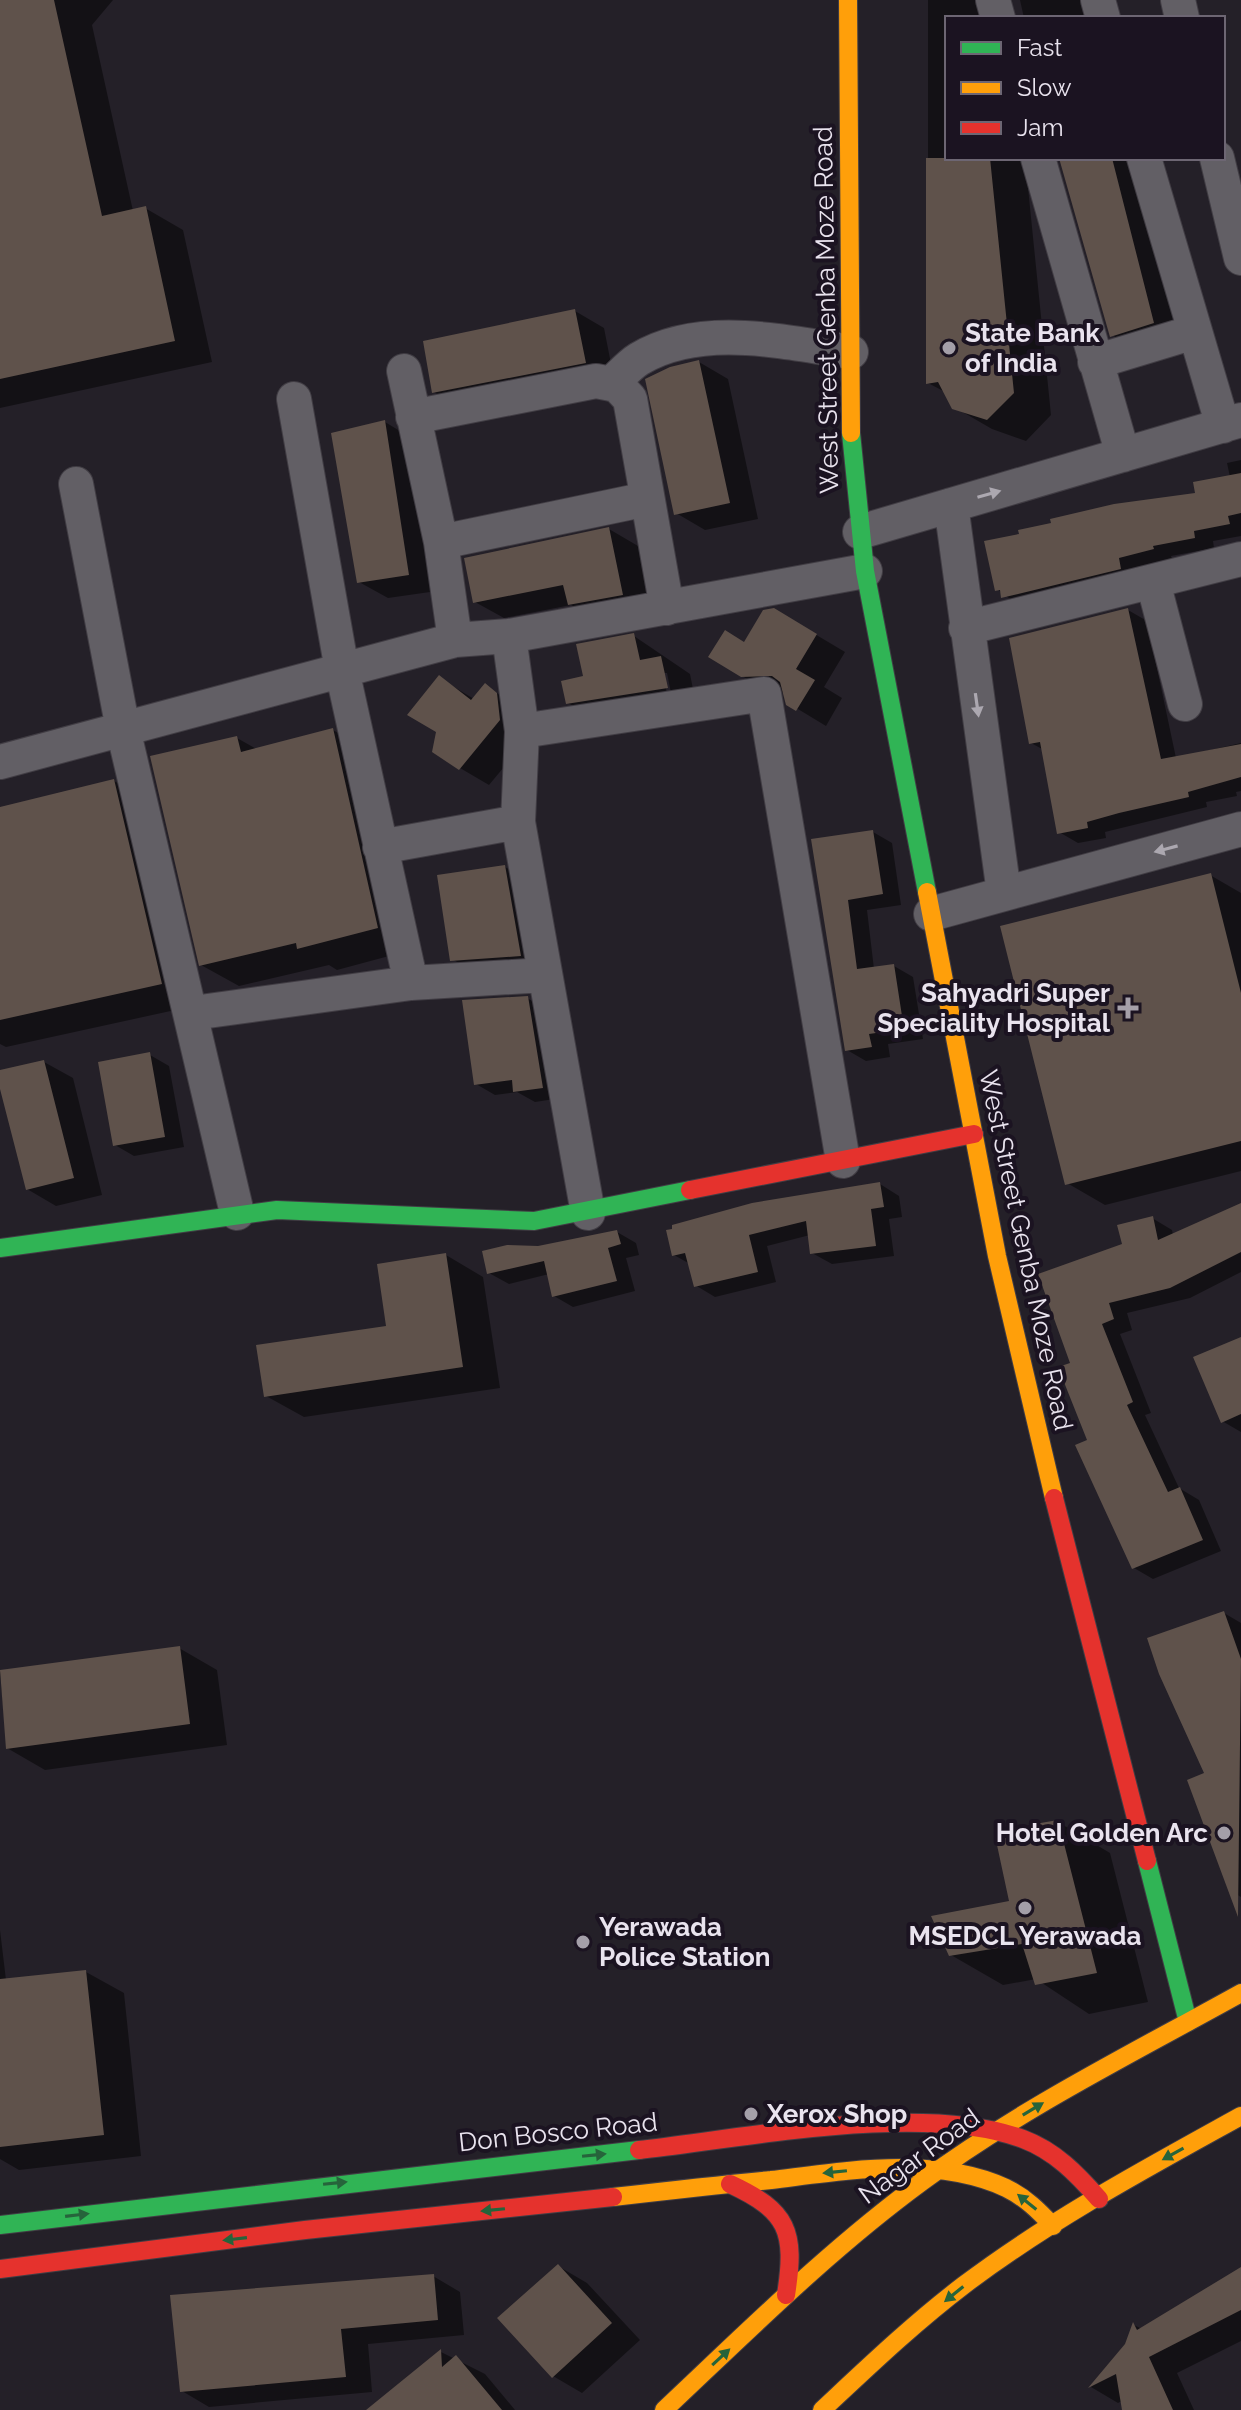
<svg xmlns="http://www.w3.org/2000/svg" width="1241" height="2410" font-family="Raleway,sans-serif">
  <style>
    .shadow { fill: #0007; fill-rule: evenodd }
    .building { fill: #5f524b }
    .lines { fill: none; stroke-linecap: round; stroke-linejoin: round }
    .street-casing { stroke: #413d44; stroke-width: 36 }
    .fast-casing { stroke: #413d44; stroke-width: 20 }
    .slow-casing { stroke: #413d44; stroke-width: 20 }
    .jam-casing { stroke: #413d44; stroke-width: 20 }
    .street { stroke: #625f65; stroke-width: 34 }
    .fast { stroke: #30b455; stroke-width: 18 }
    .slow { stroke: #ff9f0a; stroke-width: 18 }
    .jam { stroke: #e5322d; stroke-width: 18 }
    .oneway { fill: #aca8b0 }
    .oneway2 { fill: #26643b }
    .poi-dot { fill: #a49fa9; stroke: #1b1321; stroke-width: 3 }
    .labels { text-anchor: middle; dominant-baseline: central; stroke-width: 8; stroke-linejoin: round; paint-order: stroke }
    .street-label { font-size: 26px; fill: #e9e3ee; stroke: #1b1321 }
    .poi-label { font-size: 26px; font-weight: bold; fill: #e9e3ee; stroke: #1b1321; text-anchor: start }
  </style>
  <rect width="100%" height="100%" fill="#242028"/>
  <path class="shadow" d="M0,0H113L92,25L133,211L145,208L183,230L212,362L0,408Z
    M928,0H986L1010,18H947V158H1025L1051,415L1026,441L992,429L954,407L947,393L928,383Z
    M1020,0H1104L1108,18H1024Z
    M1060,158H1144L1191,345L1149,357L1112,335Z
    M575,311L604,328L614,379L463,408L434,392Z
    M699,362L728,379L758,519L705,530L676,513Z
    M385,422L413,439L437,591L388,598L359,582Z
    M1241,460V536L1213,541L1214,548L1171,556L1172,559L1022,608L997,589L1198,494L1230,477L1227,463Z
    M609,529L638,546L651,611L599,620L571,605L504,618L475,602Z
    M1128,610L1147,621L1176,758L1241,743V791L1236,792L1237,796L1206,802L1207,807L1105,832L1106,838L1078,843L1059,832L1044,750L1031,743Z
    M803,627L845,652L824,687L842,698L826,726L788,703L785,692L772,693L742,676L745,644Z
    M634,636L690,674L696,704L597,720L568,703L585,677ZM663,673H667L672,698L668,699Z
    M439,678L474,699L485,686L514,703L529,737L489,785L460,768L439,732Z
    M333,730L371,752L415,949L337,970L329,965L239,986L201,965L237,738L258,750Z
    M114,781L152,803L198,1005L6,1047L0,1044V808Z
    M873,832L892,843L901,905L867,910L874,969L894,966L913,977L923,1039L888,1044L890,1057L866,1061L847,1050L813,840Z
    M505,867L534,884L550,972L481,976L452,959Z
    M1210,875L1241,893V1171L1105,1205L1067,1183Z
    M527,998L547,1009L561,1098L535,1102L517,1092L495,1095L476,1084Z
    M150,1055L169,1066L184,1147L134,1156L115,1145Z
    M44,1062L73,1078L102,1195L56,1206L27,1189L0,1072Z
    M880,1184L899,1196L902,1217L889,1219L894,1256L832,1264L812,1253L810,1235L767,1246L776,1282L715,1297L695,1285L690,1264L674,1255Z
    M1241,1205V1272L1190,1298L1127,1313L1132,1330L1120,1334L1151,1413L1145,1415L1179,1488L1199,1500L1221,1551L1153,1579L1134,1568L1089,1441L1072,1364L1124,1245L1152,1218L1172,1230L1173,1235Z
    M617,1232L636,1243L639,1255L626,1258L635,1291L573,1307L554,1296L549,1274L509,1284L489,1273L539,1248Z
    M446,1255L483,1277L500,1388L304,1417L266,1396L388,1328Z
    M1241,1338V1432L1222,1421Z
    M1224,1613L1241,1623V1897L1231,1891L1206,1774Z
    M179,1648L217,1670L227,1745L45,1770L7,1748L0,1672Z
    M1058,1822L1110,1853L1148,2002L1089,2014L1036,1979L1003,1985L951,1955L1011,1902Z
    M0,1930L6,1980L86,1972L124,1993L141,2156L19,2170L0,2159Z
    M558,2266L587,2283L640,2340L582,2393L553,2376Z
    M1241,2270V2341L1177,2373L1194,2410H1124L1122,2401L1118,2403L1091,2387L1126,2345L1134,2325L1142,2329Z
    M433,2276L460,2292L464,2335L368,2344L372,2392L209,2407L182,2391Z
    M441,2352L485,2374L515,2410H368Z"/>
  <path class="building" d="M0,0H54L102,216L146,206L175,341L0,379Z
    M926,158H990L1014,393L987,420L952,409L938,382L926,384Z
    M1059,158H1112L1154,323L1110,337Z
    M575,309L586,363L432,393L423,341Z
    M699,360L730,503L674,515L645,379L670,367Z
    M385,420L409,575L357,583L331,433Z
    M1241,473V513L1228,516L1230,524L1194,531L1195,538L1153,546L1154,549L1119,558L1121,569L1001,598L1000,590L995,591L984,541L1019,534L1018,530L1051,523L1050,519L1114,504L1195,493L1193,482Z
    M609,527L623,595L568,605L563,585L473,603L464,558Z
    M774,608L817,634L796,669L815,680L796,711L786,705L780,682L772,676L741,677L708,657L725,630L744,642L763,610Z
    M1128,608L1161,759L1241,744V777L1188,792L1189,797L1119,813L1087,822L1088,828L1057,834L1040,742L1029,744L1009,638Z
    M634,633L640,660L661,656L668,688L566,704L561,681L583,676L576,644Z
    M439,675L471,700L485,683L497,693L500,720L459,770L432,752L436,732L407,715Z
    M333,728L378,928L297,949L296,943L199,966L150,756L237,736L241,752Z
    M114,779L162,984L0,1020V807Z
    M873,830L883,894L848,900L857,969L894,964L904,1029L869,1034L872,1047L845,1051L811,839Z
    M505,865L521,956L450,961L437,875Z
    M1211,873L1241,993V1141L1065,1185L1000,926Z
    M528,996L543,1088L513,1092L512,1080L474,1085L462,1000Z
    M150,1052L165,1137L113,1146L98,1062Z
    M44,1060L74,1178L26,1190L0,1089V1070Z
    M880,1182L884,1207L871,1209L876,1246L810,1254L806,1221L749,1235L758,1272L694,1287L685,1253L672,1256L666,1230L672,1229V1225L752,1203Z
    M1241,1203V1252L1170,1288L1109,1303L1114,1319L1102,1324L1133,1402L1127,1405L1168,1492L1180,1487L1203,1540L1132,1569L1075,1445L1087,1440L1058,1367L1070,1363L1038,1274L1122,1244L1117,1225L1153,1216L1158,1240Z
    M617,1230L621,1244L608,1248L617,1281L552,1297L544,1261L487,1274L482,1251L507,1245L538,1246Z
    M446,1253L463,1367L264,1397L256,1345L386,1326L377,1264Z
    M1241,1337V1414L1221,1423L1193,1357Z
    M1224,1611L1241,1659L1238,1917L1187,1780L1204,1773L1159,1674L1147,1638Z
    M180,1646L190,1724L6,1749L0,1670Z
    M1058,1820L1097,1973L1035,1985L1022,1944L949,1956L931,1916L1009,1901L994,1831Z
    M86,1970L104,2135L0,2147V1979Z
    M558,2264L612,2323L552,2378L497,2318Z
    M1241,2267V2310L1149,2357L1173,2410H1122L1116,2374L1088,2388L1125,2344L1133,2322L1137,2330Z
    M434,2274L438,2320L341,2329L346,2377L180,2392L170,2295Z
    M441,2349L442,2367L456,2355L502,2410H366Z"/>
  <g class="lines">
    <g class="street-casing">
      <path id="street" d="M993,0L998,18
        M1098,0L1103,18
        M1178,0L1182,18
        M1038,158L1123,455
        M1144,158L1223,426
        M1217,158L1241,258
        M1095,362L1194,332
        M404,371L441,542L455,640
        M611,384C620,376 629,365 639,359C701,322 783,342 851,352
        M294,399L342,670L411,983
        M413,417L596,381L617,385L630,399L667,608
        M76,484L123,729L237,1213
        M951,505L1004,893
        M860,532L1241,420
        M441,542L647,499
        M1153,582L1185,704
        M966,628L1241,559
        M509,636L522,731L518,822L588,1213
        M522,731L764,694L843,1161
        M0,762L455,640L509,636L865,571
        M380,847L518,822
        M931,914L1241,829
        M193,1013L411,983L545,975"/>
    </g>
    <g class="fast-casing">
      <path id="fast" d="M851,433L865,571L927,892
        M0,1248L277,1210L534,1221L690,1190
        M1147,1861L1188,2022
        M0,2225L639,2150"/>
    </g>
    <g class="slow-casing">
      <path id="slow" d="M848,0L851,433
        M927,892L997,1256L1054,1498
        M613,2197C665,2191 718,2185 771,2180C846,2171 934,2155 1006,2188C1026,2198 1038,2210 1053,2226
        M664,2410C748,2331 830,2249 923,2181C1022,2108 1133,2053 1241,1993
        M822,2410C868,2367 914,2323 964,2285C1050,2220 1147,2168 1241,2116"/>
    </g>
    <g class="jam-casing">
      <path id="jam" d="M690,1190L974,1134
        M1054,1498L1147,1861
        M639,2150C745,2138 924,2102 1023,2139C1055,2151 1077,2174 1099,2199
        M730,2184C788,2211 796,2231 786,2295
        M0,2269L305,2230L613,2197"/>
    </g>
    <use href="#street" class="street"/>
    <use href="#fast" class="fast"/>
    <use href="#slow" class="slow"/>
    <use href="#jam" class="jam"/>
  </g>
  <defs><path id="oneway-solid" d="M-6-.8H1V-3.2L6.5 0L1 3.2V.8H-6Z" transform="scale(2)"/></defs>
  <g class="oneway">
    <use href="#oneway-solid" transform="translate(989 494) rotate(-16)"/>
    <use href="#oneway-solid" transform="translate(977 705) rotate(82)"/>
    <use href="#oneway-solid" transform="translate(1166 849) rotate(165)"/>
  </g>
  <g class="oneway2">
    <use href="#oneway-solid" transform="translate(1033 2109) rotate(-31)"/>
    <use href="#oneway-solid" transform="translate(1173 2154) rotate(151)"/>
    <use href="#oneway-solid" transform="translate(594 2155) rotate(-6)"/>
    <use href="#oneway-solid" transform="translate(835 2172) rotate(174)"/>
    <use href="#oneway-solid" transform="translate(335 2183) rotate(-6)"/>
    <use href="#oneway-solid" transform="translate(1027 2202) rotate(-141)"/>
    <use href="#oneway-solid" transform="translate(493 2210) rotate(174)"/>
    <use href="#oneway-solid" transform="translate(77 2215) rotate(-7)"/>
    <use href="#oneway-solid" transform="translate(235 2239) rotate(173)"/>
    <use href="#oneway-solid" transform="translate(954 2294) rotate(141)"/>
    <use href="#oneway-solid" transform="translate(721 2357) rotate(-43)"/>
  </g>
  <g class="poi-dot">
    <circle cx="949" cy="348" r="8"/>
    <path d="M1124 996h8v8h8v8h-8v8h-8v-8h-8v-8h8z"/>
    <circle cx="1224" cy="1833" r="8"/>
    <circle cx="1025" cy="1908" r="8"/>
    <circle cx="583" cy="1942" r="8"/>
    <circle cx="751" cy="2114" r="8"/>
  </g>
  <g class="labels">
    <g class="street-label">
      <text transform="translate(826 310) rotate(-91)">West Street Genba Moze Road</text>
      <text transform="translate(1026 1250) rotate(78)">West Street Genba Moze Road</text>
      <text transform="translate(558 2132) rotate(-6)">Don Bosco Road</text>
      <text transform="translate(919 2156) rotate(-36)">Nagar Road</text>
    </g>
    <g class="poi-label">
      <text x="965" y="333">State Bank<tspan x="965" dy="30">of India</tspan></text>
      <text x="1110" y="993" text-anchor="end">Sahyadri Super<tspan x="1110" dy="30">Speciality Hospital</tspan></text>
      <text x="1208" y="1833" text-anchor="end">Hotel Golden Arc</text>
      <text x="599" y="1927">Yerawada<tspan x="599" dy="30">Police Station</tspan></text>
      <text x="1025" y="1936" text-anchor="middle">MSEDCL Yerawada</text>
      <text x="767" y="2114">Xerox Shop</text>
    </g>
  </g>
  <rect x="945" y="16" width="280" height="144" fill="#1b1321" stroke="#6d6673" stroke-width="2"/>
  <rect x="961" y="42" width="40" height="12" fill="#30b455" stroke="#6d6673" stroke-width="2"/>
  <text x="1017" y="56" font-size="24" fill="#e9e3ee">Fast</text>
  <rect x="961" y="82" width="40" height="12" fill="#ff9f0a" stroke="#6d6673" stroke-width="2"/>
  <text x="1017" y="96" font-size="24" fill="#e9e3ee">Slow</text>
  <rect x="961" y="122" width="40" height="12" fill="#e5322d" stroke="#6d6673" stroke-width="2"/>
  <text x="1017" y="136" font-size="24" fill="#e9e3ee">Jam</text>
</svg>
